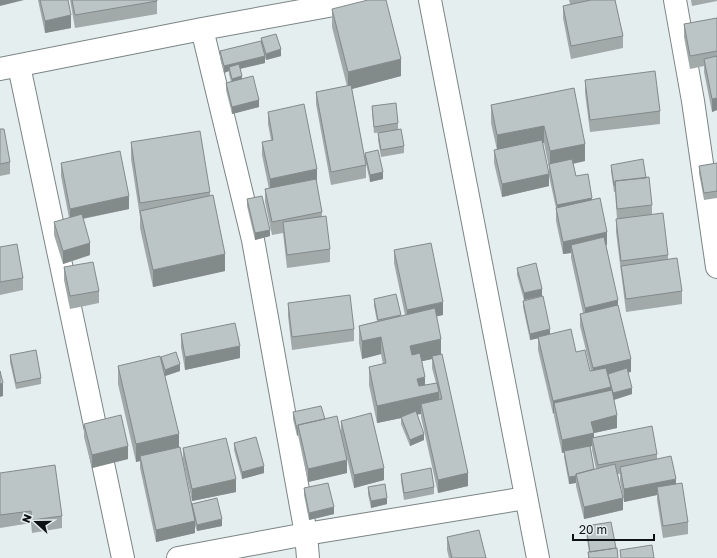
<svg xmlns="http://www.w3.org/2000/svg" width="717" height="558" font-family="'Golos Text',sans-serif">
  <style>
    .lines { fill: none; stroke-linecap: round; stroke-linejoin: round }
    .minor-casing { stroke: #7c8585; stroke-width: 24 }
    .trunk-casing { stroke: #7c8585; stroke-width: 24 }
    .minor { stroke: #fff; stroke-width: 22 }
    .trunk { stroke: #fff; stroke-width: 22 }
    .wall { fill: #a1a9a9; fill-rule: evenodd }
    .shaded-wall { fill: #838a8a }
    .building { fill: #bbc5c5; stroke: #838a8a }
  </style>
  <rect width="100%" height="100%" fill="#e4eeef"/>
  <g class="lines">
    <g class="minor-casing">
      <path id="minor" d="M675,0L693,101L717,267
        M202,29L253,240L306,534L308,558
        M19,66L123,558
        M0,69L202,29L361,0
        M178,558L306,534L526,498"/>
    </g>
    <g class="trunk-casing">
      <path id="trunk" d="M430,0L538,558"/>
    </g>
    <use href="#minor" class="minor"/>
    <use href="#trunk" class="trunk"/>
  </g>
  <path class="wall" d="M38,0H68L71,28L45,33Z
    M70,0H157V14L75,28Z
    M569,0H615L623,36V48L571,59L563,18V6L570,4Z
    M691,0H717V1L692,6Z
    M332,9L401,76L352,89L366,165V178L331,185L316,104V92L347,86L332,27Z
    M717,18V110L712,112L704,72V66L690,69L684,37V24Z
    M261,38L281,56L266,60L264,55L265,63L240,69L242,79L259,107L232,114L226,90V83L231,82L229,74V71L224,73L220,58V51L261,42Z
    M585,80L660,111V124L590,132L585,93Z
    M574,88L585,161L573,164L576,176L592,200L607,245H606L631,372H628L632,394L614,400L617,428L594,433V437L657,454V459L676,484L688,522V534L663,538L657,500V495L624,502L620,480V474H618L623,510L584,519L576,486V483L569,484L564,457V453H562L554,416V413L553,414L538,350V338L530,340L523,307V301L550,334L576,352L590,371H591L580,326V314L583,313L571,258V253L563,254L556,221V208L549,176V168L544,143H543L549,186L502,197L494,163V150H497L491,123V105ZM592,446V450L596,469H594L590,447Z
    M372,106L398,123V129L404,146V153L381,157L378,140V133L386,132L374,133L372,112Z
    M268,112L317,182H316L322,212V216L330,249V262L287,268L283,233L272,235L265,202V189H269L262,155V142L271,140L268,124Z
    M0,129L10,162V174L0,176Z
    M131,142L210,192V196L225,271L153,287L140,228V217L131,159Z
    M365,153L383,179L370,182L365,159Z
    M61,163L129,209L83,219L90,255L63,264L54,235V222L69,218L61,176Z
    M717,163V198L704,200L699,173V166Z
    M611,165L646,178L652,205V215L668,255V259L682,291V304L626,312L616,232V219H617L615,192H614L611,171Z
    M247,199L270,236L255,240L247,206Z
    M0,247L23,278V290L0,295Z
    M394,250L443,315L436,316L441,354L468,486L438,493L421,417V414H417L424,440L410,446L401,424V418L377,423L369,385V367L383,364L381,354L362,359L359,343V326L377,321L374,306V299L401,316L405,315L394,263ZM432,359V368L436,383L425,385L422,361Z
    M64,267L99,291V303L70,309L64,280Z
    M517,268L542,296L524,300L517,275Z
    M288,303L354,329V341L292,350L288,316Z
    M181,334L240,358L185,370L181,347Z
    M10,355L41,378V384L16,389L10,362Z
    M161,359L180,371L165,376L179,447L192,504L222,526L197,531L195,526V533L156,542L140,468V461L136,462L118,384V366Z
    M293,412L325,419L347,473L308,482L298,435L297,436L293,419Z
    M341,421L384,480L354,488L341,433Z
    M84,424L128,459L92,468L84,437Z
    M234,443L264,473L242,479L234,450Z
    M183,448L236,492L192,501L183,460Z
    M0,473L62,516V528L32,533L31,523L0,528Z
    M401,474L434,487V494L404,500L401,481Z
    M368,487L387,504L371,508L368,494Z
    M304,488L334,514L309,520L304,495Z
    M586,526L616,548L618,558H588V552H589L586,533Z
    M447,537L486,558H449L447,550Z"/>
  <path class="shaded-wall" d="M0,0H24L0,6Z
    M71,15V28L45,33V21Z
    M281,49V56L266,60V54Z
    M265,56V63L230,71L229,67V71L224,73V66Z
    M401,59V76L348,90V72Z
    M242,76V83L232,86V79Z
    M717,98V110L712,112V99Z
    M259,100V107L232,114V107Z
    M544,126V143L497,153V135Z
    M585,144V161L550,168V151Z
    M317,169V182L270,192V179Z
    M383,172V179L370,182V175Z
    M549,174V186L502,197V184Z
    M129,196V209L70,221V209Z
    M592,198V210L557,217V205Z
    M270,230V236L255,240V233Z
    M607,232V245L572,252L571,245V253L563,254V242Z
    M90,243V255L63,264V251Z
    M225,254V271L153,287V270Z
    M542,289V296L524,300V293Z
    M618,300V312L585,320V308Z
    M443,302V315L407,323V310Z
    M550,329V336L530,340V334Z
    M381,337V354L362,359V341Z
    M441,339V357L432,356V359L410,364V346Z
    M240,346V358L185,370V357Z
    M631,359V372L593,380V368Z
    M180,364V371L165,376V370Z
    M425,377V395L417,396V379Z
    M3,383V396L0,397V384Z
    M611,387V400L554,403V413L553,414V401Z
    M632,388V394L613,400V393Z
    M439,392V409L421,404V414L377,423V406Z
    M617,415V428L594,433V444L592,438V446L562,453V440L591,422Z
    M297,429H298V435L297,436Z
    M179,434V452L140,456V461L136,462V444Z
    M424,434V440L410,446V440Z
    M128,446V459L92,468V455Z
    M347,460V473L308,482V469Z
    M264,466V473L242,479V472Z
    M384,468V480L354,488V475Z
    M468,473V486L438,493V480Z
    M576,476V483L569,484V477Z
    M236,479V492L192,501V489Z
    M676,479V491L657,487V495L624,502V489Z
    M387,498V504L371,508V501Z
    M623,498V510L584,519V507Z
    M334,507V514L309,520V513Z
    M222,519V526L197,531V525Z
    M195,521V533L156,542V530Z"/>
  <path class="building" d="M40,0H68L71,15L45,21Z
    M72,0H157V1L75,15Z
    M368,0H386L401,59L348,72L332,9Z
    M591,0H615L623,36L571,46L563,6Z
    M717,18V51L690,56L684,24Z
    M276,34L281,49L266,54L261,38Z
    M261,41L265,56L224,66L220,51Z
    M717,56V98L712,99L704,59Z
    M239,64L242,76L232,79L229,67Z
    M655,71L660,111L590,120L585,80Z
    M253,76L259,100L232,107L226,83Z
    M351,85L366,165L331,172L316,92Z
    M574,88L585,144L550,151L544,126L497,135L491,105Z
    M396,103L398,123L374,127L372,106Z
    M304,104L317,169L270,179L262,142L273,140L268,112Z
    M0,129H4L10,162L0,164Z
    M401,129L404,146L381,150L378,133Z
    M200,131L210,192L140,203L131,142Z
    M542,140L549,174L502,184L494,150Z
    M378,150L383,172L370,175L365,153Z
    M120,151L129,196L70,209L61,163Z
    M572,159L576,176L588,174L592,198L557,205L549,164Z
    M643,159L646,178L615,181V185H614L611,165Z
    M717,163V191L704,193L699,166Z
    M649,177L652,205L617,209L615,181Z
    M316,179L322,212L272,222L265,189Z
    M213,195L225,254L153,270L140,211Z
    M262,196L270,230L255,233L247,199Z
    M600,198L607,232L563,242L556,208Z
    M663,213L668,255L621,261L616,219Z
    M82,214L90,243L63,251L54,222Z
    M326,216L330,249L287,255L283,222Z
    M604,237L618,300L585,308L571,245Z
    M431,243L443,302L407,310L394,250Z
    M17,244L23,278L0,282V247Z
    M677,258L682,291L626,299L621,266Z
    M93,262L99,291L70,296L64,267Z
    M536,263L542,289L524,293L517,268Z
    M396,294L401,315L378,320L374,299Z
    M350,295L354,329L292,337L288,303Z
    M543,296L550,329L530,334L523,301Z
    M618,305L631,359L593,368L580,314Z
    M435,308L441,339L410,346L412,355L420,353L425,377L417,379L419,386L437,383L439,392L377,406L369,367L386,363L381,337L362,341L359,326Z
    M235,323L240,346L185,357L181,334Z
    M571,329L576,352L585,350L590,371L606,368L611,387L553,401L538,337Z
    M36,350L41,378L16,383L10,355Z
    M176,352L180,364L165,370L161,357Z
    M442,354L468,473L438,480L421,404L442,399L432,356Z
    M160,356L179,434L136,444L118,366Z
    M627,368L632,388L613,393L608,374Z
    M0,371L3,383L0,384Z
    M612,390L617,415L591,422L594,433L562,440L554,403Z
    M321,406L325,419L298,425V429H297L293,412Z
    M416,411L424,434L410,440L401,417Z
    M371,413L384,468L354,475L341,421Z
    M121,415L128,446L92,455L84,424Z
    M337,416L347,460L308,469L298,425Z
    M652,426L657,454L598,465L592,438Z
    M256,437L264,466L242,472L234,443Z
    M226,438L236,479L192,489L183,448Z
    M590,446L594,469L576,474V476L569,477L564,451Z
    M180,447L195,521L156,530L140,456Z
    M671,456L676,479L624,489L620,467Z
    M615,464L623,498L584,507L576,474Z
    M55,465L62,516L32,520L31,511L0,515V473Z
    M431,468L434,487L404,493L401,474Z
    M328,483L334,507L309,513L304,488Z
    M682,483L688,522L663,526L657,487Z
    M385,484L387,498L371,501L368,487Z
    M217,498L222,519L197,525L192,504Z
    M611,522L616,548L590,552L586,526Z
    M479,530L486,558H452L447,537Z
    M652,545L654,558H621L620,550Z
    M617,548L618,558H589L588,552Z"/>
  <g transform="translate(36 522) rotate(291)" stroke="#e4eeef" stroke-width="3" paint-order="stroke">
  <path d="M0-3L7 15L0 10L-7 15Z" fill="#0e1112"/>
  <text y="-6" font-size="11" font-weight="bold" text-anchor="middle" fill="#0e1112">N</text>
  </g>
  <path d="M573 534v6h81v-6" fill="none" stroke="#0e1112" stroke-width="2"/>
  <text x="579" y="534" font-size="12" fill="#0e1112" stroke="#e4eeef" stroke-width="3" paint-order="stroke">20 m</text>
</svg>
